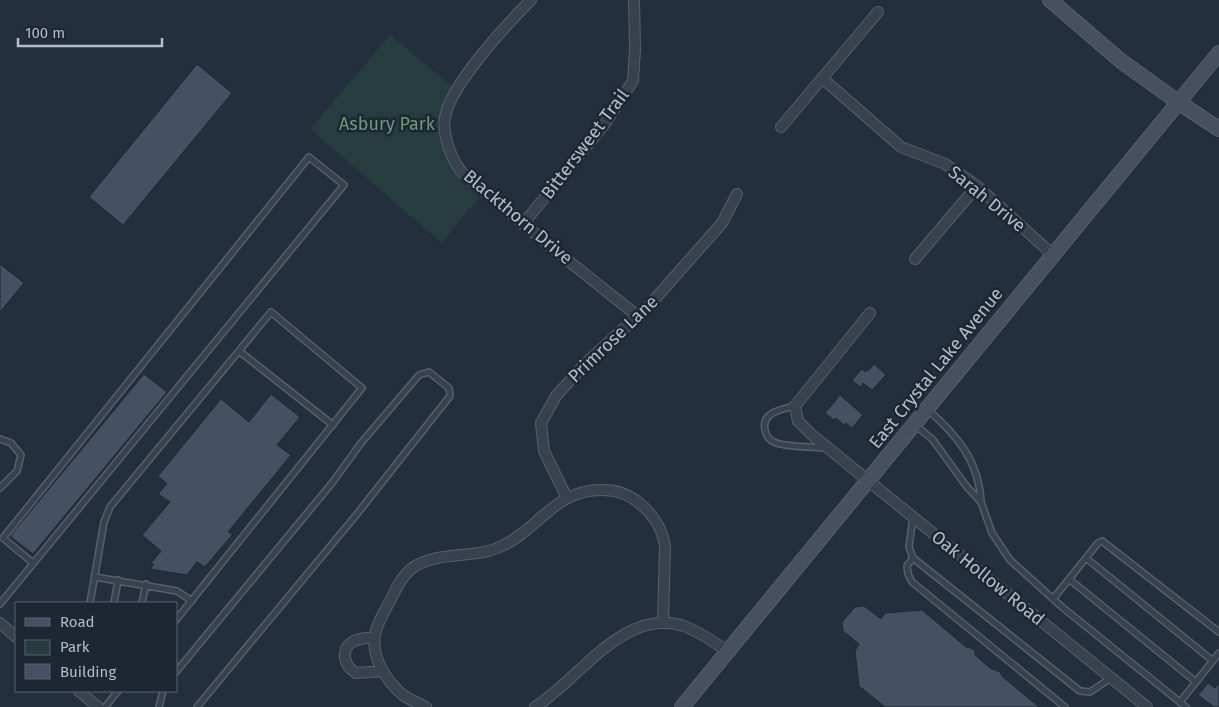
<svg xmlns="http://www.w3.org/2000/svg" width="1219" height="707" font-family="'Fira Sans',sans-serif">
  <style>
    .green { fill: #263c3f }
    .building { fill: #455162; stroke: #1f2835 }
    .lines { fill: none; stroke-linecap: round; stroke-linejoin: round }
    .lane-casing { stroke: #565f6c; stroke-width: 8 }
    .street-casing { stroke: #565f6c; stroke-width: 12 }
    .secondary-casing { stroke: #565f6c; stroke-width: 16 }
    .lane { stroke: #38414e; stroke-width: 5 }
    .street { stroke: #38414e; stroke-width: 10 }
    .secondary { stroke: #465061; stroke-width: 14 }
    .labels { text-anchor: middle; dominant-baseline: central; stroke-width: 5; stroke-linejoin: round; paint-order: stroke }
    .park-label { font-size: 18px; fill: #6b9a76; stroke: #1d2633 }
    .street-label { font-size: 18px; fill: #b4bcc9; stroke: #1d2633 }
  </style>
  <rect width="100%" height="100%" fill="#242f3e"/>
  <path class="green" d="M390,35L453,87L442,117L452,167L462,182L479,197L442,243L310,129Z"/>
  <path class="building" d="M197,64L232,93L123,225L89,197Z
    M0,264L24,283L0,312Z
    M874,364L886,375L872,390L863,383L860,387L852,380L862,369L865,372L867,370L868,371Z
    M144,374L167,392L33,554L10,536Z
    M271,394L300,417L277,445L291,455L228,532L233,534L205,567L197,562L187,575L150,569L154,564L151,563L161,551L142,535L170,502L158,494L167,484L158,476L221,399L249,422Z
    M840,395L863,415L852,428L846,423L844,425L836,418L834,420L825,413Z
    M864,606L881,619L885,613L922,610L966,647L971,648L975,651V655L990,668L1000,672L1002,676L1039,707H885L859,686L855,651L859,644L843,631L842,622L855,607Z
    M1208,683L1215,688L1219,683V707H1214L1198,695Z"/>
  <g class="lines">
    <g class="lane-casing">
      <path id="lane" d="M239,351L333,425
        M795,406C783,409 761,412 765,430C766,435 769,440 774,442C782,447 815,447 826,448
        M914,424L933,440L967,487L981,502C979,461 957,435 927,409
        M0,439L11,443L21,455L17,471L0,488
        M981,502L992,533L1010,560L1062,607L1186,707
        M913,517L909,547L913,558L1080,691L1090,692L1111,678
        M913,558L907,566L908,574L912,582L1065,707
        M1086,558L1213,661
        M95,577L177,591L192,601
        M1069,579L1196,682
        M1053,599L1098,543L1102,541L1219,632
        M90,603L104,522L110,507L271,312L362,388L176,620
        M114,603L118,580
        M142,603L146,584
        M0,604L344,185L309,157L3,538L33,563
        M176,672L332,483L361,443L419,375L429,372L449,388L450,396L357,514L197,707
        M1180,702L1219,653
        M105,707L118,691
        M159,707L163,691"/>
    </g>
    <g class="street-casing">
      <path id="street" d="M531,0C508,23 449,86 445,118C442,133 451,159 461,171C474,185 492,197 507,210C550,247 595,282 639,317
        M822,78L901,147L945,164L977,186L1053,255
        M781,127L878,12
        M523,224L604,125L633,81L635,49L634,0
        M915,259L977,186
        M870,313L795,406L798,421L812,435L1147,707
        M567,498L544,451L541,423L556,396L584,365L622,330L639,317L722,223L737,194
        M0,623L16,637
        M374,637C368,638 360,638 354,641C339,649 344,666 356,673L383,671
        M79,691L98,707
        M426,707C418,703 410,700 403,695C387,682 371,657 375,635C377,623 384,612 390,601C397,587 403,573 417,565C443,551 476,559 502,546C540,528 555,489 603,490C615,490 628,494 638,502C653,514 662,527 665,546L663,623
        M535,707C579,680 624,606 684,626C700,632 714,642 727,651"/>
    </g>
    <g class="secondary-casing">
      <path id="secondary" d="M1050,0L1121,61L1178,102L1219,129
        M682,707L1219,53"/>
    </g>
    <use href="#lane" class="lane"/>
    <use href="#street" class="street"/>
    <use href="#secondary" class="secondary"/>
  </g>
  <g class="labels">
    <g class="park-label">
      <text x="387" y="124">Asbury Park</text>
    </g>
    <g class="street-label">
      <text transform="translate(585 144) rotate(-53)">Bittersweet Trail</text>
      <text transform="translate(987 199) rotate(39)">Sarah Drive</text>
      <text transform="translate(518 217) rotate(40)">Blackthorn Drive</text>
      <text transform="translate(613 339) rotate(-44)">Primrose Lane</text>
      <text transform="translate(936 368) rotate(-51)">East Crystal Lake Avenue</text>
      <text transform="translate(988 578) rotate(39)">Oak Hollow Road</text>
    </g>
  </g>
  <rect x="15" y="602" width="162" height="90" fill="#1d2633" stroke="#59626f"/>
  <rect x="25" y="618" width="25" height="8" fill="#465061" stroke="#59626f"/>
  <text x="60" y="627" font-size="15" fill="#b4bcc9">Road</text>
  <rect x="25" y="640" width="25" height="15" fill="#263c3f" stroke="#59626f"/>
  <text x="60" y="652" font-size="15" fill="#b4bcc9">Park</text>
  <rect x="25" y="664" width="25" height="15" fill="#455162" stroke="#59626f"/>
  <text x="60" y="677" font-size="15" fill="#b4bcc9">Building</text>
  <path d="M18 38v8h144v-8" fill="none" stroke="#b4bcc9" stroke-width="2.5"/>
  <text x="25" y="38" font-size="15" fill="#b4bcc9" stroke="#1d2633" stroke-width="4" paint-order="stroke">100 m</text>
</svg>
